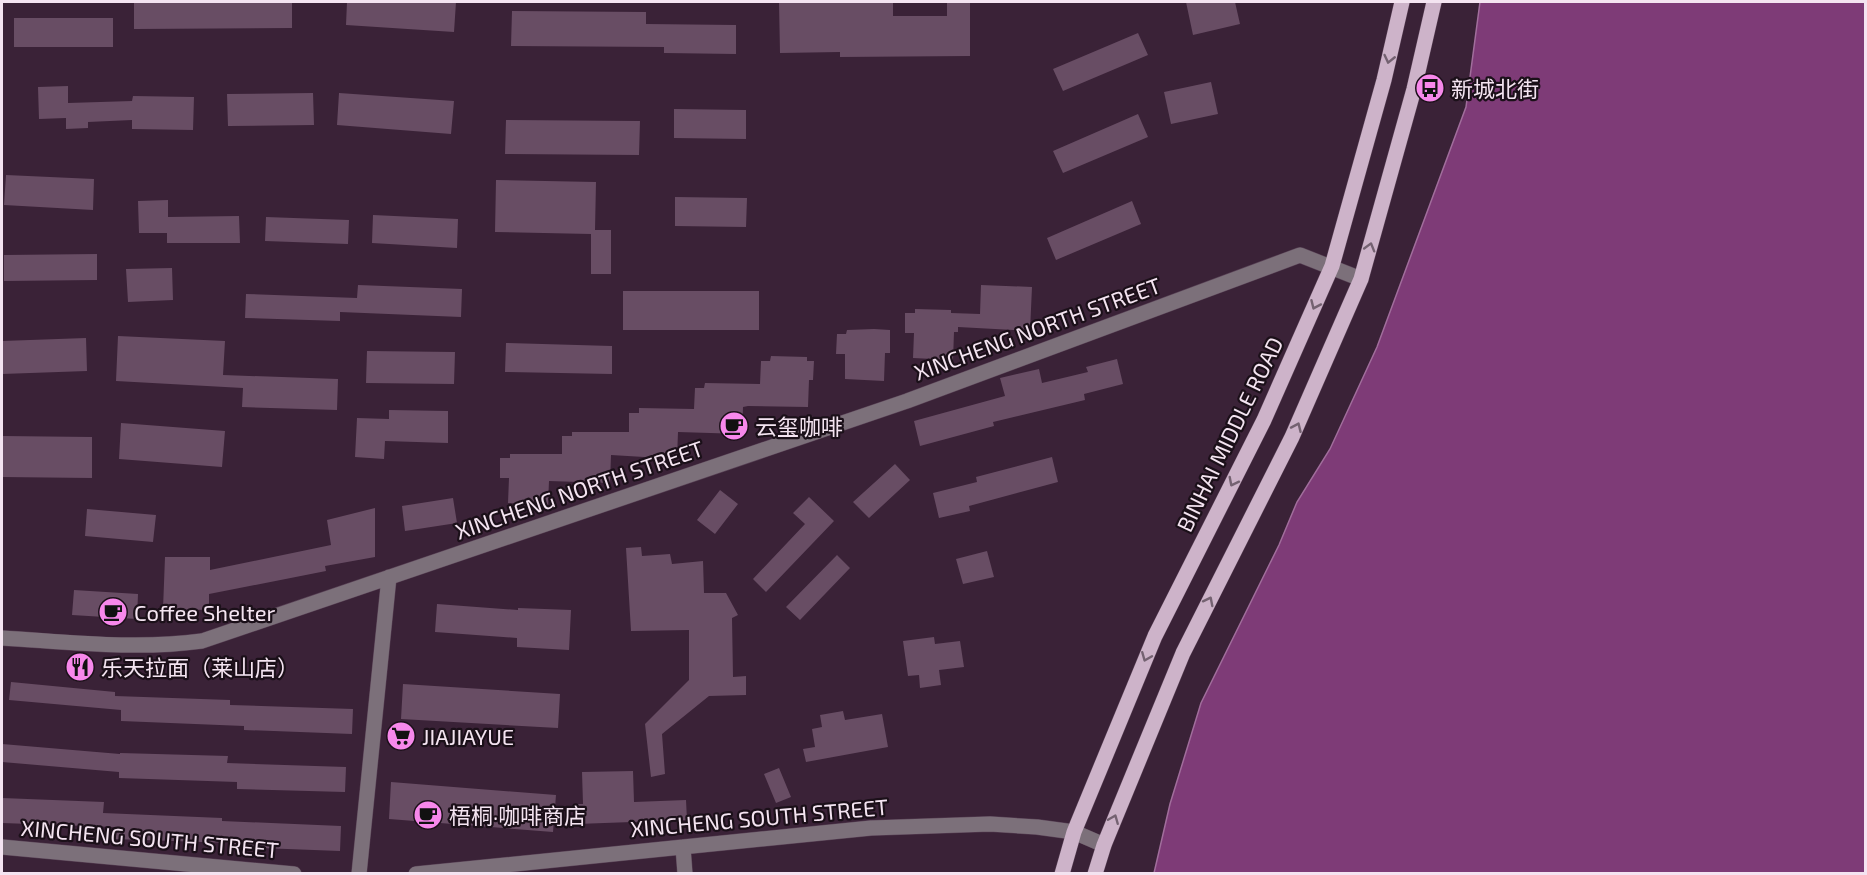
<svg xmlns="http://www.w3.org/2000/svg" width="1867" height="875" font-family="'Exo 2','Noto Sans SC',sans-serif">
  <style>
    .water { fill: #7e3b77; stroke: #a16e9c; stroke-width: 1.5 }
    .building { fill: #684d64 }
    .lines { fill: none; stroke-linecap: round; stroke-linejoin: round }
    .minor-casing { stroke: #584155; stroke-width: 16 }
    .major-casing { stroke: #584155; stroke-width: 16 }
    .minor { stroke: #7c707a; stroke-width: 15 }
    .major { stroke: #cdb3c9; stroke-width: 15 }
    .oneway { stroke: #746271 }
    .labels { text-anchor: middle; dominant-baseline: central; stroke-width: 4.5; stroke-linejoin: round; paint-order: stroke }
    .poi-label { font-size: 22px; fill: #f4e4f1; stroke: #1b1019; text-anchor: start }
    .street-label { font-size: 22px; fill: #f4e4f1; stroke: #1b1019 }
  </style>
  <rect width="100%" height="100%" fill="#3a2237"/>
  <path class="water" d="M1480,2H1865V873H1154L1170,804L1201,703L1279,545L1297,502L1330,449L1377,347L1466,107Z"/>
  <path class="building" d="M134,2H292V28L134,29Z
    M347,2H456L454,32L346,25Z
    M779,2H893V16H947V2H970V56L840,57V52L780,53Z
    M1186,2H1235L1240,24L1193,35Z
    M512,11L646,12V24L736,25V54L664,53V47L511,46Z
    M14,18H113V47H14Z
    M1138,33L1148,55L1063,91L1053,69Z
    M1211,82L1218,114L1171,124L1164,92Z
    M68,86V103L132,101L133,96L194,97L193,130L132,129V120L88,122V128L66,129V118L39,119L38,87Z
    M313,93L314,125L228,126L227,94Z
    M339,93L454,101L451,134L337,125Z
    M674,109L746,110V139L674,138Z
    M1138,114L1148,137L1063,173L1053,151Z
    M506,120L640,121L639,155L505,154Z
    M6,175L94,179L93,210L4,205Z
    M496,180L596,182L595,230H611V274H591V234L495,232Z
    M675,197L747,198L746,227L675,226Z
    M168,200V217L239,216L240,243H167V233H139L138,201Z
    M1132,201L1141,224L1056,260L1047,238Z
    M373,215L458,219L457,248L372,243Z
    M266,217L349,220L348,244L265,241Z
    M97,254V280L4,281V255Z
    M172,268L173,300L128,302L126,269Z
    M358,285L462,289L461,317L340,312V321L245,318L246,294L357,298Z
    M981,285L1032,287L1030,331L958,327V332H954L953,360L913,358L914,333H905V313H915V309L951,310V313L980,314Z
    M623,291H759V330H623Z
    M874,329L890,330V353H885L884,381L845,379V354H836L837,334H846L847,330Z
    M118,336L225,341L223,375L338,379L337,410L242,407L243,388L116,381Z
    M86,338L87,371L2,374V341Z
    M506,343L612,346V374L505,372Z
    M367,351L455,352L454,384L366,383Z
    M771,356L807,357V361H814L813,380H809L808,407L748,406L743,407L742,434L678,432L677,459L611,455L610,483L549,481L548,505L508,503L509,478H500V458H510V454H562V436H572V432H629V413H639V408L694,409L695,388H704L705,383L760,384L761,361H770Z
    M1117,359L1123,384L1084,394L1085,400L993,422L994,426L920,446L914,421L1005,396L1000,378L1039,369L1042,383L1088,372L1086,367Z
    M389,410L448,411V443L385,441L384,459L355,457L357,418L389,419Z
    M121,423L225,431L222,467L119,459Z
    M2,436L92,437V478L2,477Z
    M1052,457L1058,482L969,506L970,511L939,518L933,493L977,482L976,477Z
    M895,464L910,480L869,518L853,502Z
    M720,490L738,504L715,534L697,520Z
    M809,497L834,521L766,592L753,579L805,524L793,513Z
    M453,498L457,523L405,531L402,506Z
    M375,508V557L325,566L326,571L209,594V610L163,609L165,557H210V570L331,545L327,520Z
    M87,509L156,515L153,542L85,536Z
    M641,547L642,556L670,554L672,564L703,561L704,593H726L738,615L732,618L733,677L746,676V695L709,696L662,734L665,774L651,777L645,724L689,680V630L631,631L626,548Z
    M987,551L994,577L963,584L956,559Z
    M837,555L850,568L800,620L786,607Z
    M74,590L138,594L137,619L72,615Z
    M437,604L518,610V608L571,610L569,650L517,647V638L435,632Z
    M934,637L935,644L960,641L964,667L939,670L941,685L920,688L919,675L908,676L903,641Z
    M11,682L115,692V696L230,700V705L353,709L352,734L244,730V726L121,721V710L9,700Z
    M403,684L560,694L558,728L401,719Z
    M843,711L845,720L882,714L888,747L806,762L803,749L815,747L812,729L822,727L820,715Z
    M2,744L120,754V753L228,756L227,763L346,767L345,792L237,789V782L119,778V772L2,762Z
    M779,768L791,797L776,803L764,774Z
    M633,771L634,802L686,800L687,820L577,824L576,804H583L582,772Z
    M391,782L556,795L553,832L389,819Z
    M2,798L104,802L103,813L222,818V821L341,826L340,851L232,847V843L113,839L114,827L2,823Z"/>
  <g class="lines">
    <g class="minor-casing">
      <path id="minor" d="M2,638C69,642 135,650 202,641L907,401L1300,255L1361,279
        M2,847L294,874
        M683,847L685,874
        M359,874L389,577
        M416,874L871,828L990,824L1037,827L1074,832L1104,845"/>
    </g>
    <g class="major-casing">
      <path id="major" d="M1062,874L1074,832L1155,636L1264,420L1332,266L1384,80L1402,2
        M1095,874L1104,845L1183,653L1292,437L1361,279L1414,89L1434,2"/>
    </g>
    <use href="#minor" class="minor"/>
    <use href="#major" class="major"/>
  </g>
  <defs><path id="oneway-chevron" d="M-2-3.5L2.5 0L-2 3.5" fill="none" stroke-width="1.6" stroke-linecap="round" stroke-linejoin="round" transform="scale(1.5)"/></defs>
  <g class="oneway">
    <use href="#oneway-chevron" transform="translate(1389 59) rotate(103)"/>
    <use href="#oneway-chevron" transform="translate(1370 247) rotate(-74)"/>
    <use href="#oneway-chevron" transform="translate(1315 305) rotate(114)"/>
    <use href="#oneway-chevron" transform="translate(1297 427) rotate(-66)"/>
    <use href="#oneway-chevron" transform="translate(1233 482) rotate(117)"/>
    <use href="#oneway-chevron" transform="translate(1209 601) rotate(-63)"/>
    <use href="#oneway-chevron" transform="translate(1146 657) rotate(112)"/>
    <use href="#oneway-chevron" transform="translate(1114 819) rotate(-68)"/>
  </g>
  <defs>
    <g id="bus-disc" transform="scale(1.5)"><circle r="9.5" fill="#f788eb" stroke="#1b1019"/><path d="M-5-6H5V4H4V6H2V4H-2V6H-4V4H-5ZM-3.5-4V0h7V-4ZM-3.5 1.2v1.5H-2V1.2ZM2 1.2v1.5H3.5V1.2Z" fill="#111"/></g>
    <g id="cafe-disc" transform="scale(1.5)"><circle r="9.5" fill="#f788eb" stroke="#1b1019"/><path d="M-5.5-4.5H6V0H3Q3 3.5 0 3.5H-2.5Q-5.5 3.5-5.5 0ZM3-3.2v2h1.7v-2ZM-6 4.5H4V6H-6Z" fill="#111"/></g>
    <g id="restaurant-disc" transform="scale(1.5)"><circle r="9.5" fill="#f788eb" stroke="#1b1019"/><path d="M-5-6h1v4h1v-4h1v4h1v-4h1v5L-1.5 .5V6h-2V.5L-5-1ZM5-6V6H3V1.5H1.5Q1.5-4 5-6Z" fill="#111"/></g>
    <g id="supermarket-disc" transform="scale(1.5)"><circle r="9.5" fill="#f788eb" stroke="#1b1019"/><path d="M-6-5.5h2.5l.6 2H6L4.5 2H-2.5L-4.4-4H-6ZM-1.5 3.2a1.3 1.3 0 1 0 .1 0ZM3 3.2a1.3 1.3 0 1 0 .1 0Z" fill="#111"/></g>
  </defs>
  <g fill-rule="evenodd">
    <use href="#bus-disc" x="1430" y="88"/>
    <use href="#cafe-disc" x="734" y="426"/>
    <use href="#cafe-disc" x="113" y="612"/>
    <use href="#restaurant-disc" x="80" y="667"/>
    <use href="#supermarket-disc" x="401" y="736"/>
    <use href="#cafe-disc" x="428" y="815"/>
  </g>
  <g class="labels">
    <g class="poi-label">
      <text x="1451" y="88">新城北街</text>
      <text x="755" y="426">云玺咖啡</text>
      <text x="134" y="612">Coffee Shelter</text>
      <text x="101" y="667">乐天拉面（莱山店）</text>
      <text x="422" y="736">JIAJIAYUE</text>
      <text x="449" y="815">梧桐·咖啡商店</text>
    </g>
    <g class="street-label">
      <text transform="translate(1037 328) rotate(-20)">XINCHENG NORTH STREET</text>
      <text transform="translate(1229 434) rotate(-64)">BINHAI MIDDLE ROAD</text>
      <text transform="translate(579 489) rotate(-19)">XINCHENG NORTH STREET</text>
      <text transform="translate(759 817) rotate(-5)">XINCHENG SOUTH STREET</text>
      <text transform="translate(150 838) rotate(5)">XINCHENG SOUTH STREET</text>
    </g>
  </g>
  <rect width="1867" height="875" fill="none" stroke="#f4e4f1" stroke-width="6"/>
</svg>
